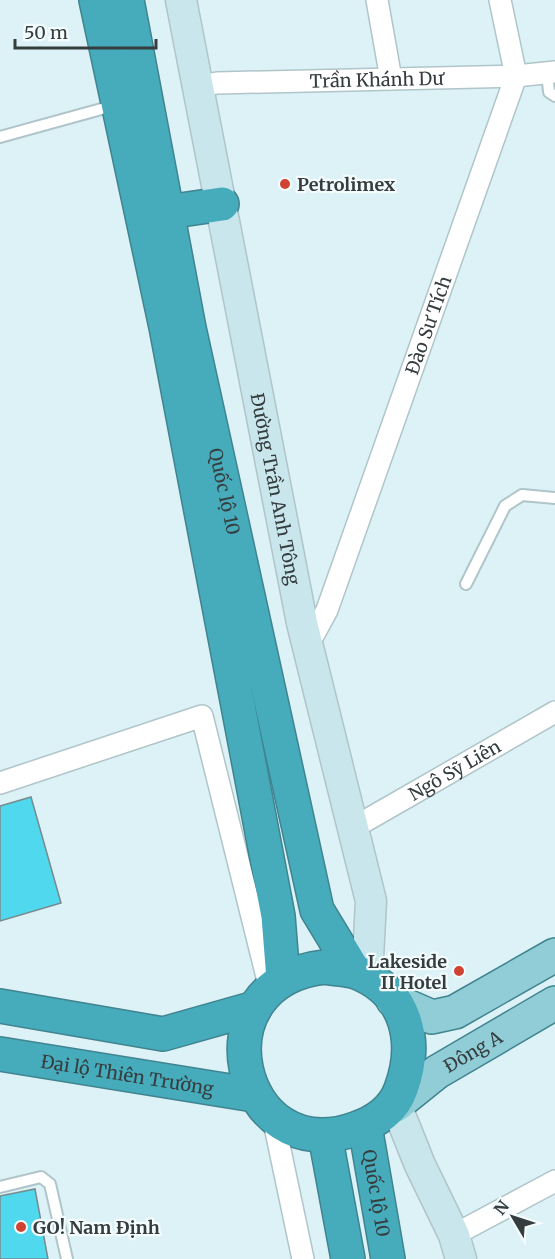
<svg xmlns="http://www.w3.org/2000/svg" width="555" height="1259" font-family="Merriweather,serif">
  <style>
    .building { fill: #4fd8ee; stroke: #778a8d; stroke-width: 1.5 }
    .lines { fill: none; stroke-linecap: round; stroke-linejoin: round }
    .lane-casing { stroke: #b0c5c9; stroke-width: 14 }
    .street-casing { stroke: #b0c5c9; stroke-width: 24 }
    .secondary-casing { stroke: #b0c5c9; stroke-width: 33 }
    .primary-casing { stroke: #408490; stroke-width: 36 }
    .highway-casing { stroke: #408490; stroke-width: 36 }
    .lane { stroke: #fff; stroke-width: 10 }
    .street { stroke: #fff; stroke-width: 21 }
    .secondary { stroke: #c8e6eb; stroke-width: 30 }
    .primary { stroke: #90cdd6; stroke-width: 33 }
    .highway { stroke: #46abbb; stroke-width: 33 }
    .poi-dot { fill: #d04332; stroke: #f4fcfe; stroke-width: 2 }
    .labels { text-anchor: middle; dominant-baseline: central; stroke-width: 4.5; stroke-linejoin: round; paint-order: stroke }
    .street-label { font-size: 18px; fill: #353d3f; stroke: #f4fcfe }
    .poi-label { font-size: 18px; font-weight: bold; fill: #353d3f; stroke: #f4fcfe; text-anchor: start }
  </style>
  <rect width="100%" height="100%" fill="#ddf2f6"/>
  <path class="building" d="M31,797L61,903L0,921V806Z
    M35,1189L48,1259H0V1196Z"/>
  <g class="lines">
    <g class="lane-casing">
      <path id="lane" d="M547,72L549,92L555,96
        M0,137L116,105
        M466,584L505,506L522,495L555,498
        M0,1187L41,1177L50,1184L67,1259"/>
    </g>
    <g class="street-casing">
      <g id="street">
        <path d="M377,0L391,79"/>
        <path id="s1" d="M200,86L217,83L516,76L555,72"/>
        <path id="s2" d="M308,645L327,610L516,76L500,0"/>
        <path d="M0,783L202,716L270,989"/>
        <path id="s3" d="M353,828L555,712"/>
        <path d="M273,1117L303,1259"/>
        <path d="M454,1235L555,1181"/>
      </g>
    </g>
    <g class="secondary-casing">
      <g id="secondary">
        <path id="s4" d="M181,0L302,623L371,901L367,977"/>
        <path d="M396,1105L420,1165L454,1235L461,1259"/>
      </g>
    </g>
    <g class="primary-casing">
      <g id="primary">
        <path d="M393,1000L432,1017L455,1012L555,955"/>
        <path id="s5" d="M396,1105L437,1072L555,1003"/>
      </g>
    </g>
    <g class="highway-casing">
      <g id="highway">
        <path d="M96,0L166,327L278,916L283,979"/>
        <path id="s6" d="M127,0L189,328L317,910L354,971"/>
        <path d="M167,212L222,204"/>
        <path d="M325,967C335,969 347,969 356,972C408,992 418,1043 401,1089C394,1109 376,1122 355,1129C237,1171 193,981 325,967Z"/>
        <path d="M0,1006L163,1034L255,1008"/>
        <path id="s7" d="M0,1054L254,1095"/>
        <path id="s8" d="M365,1126L388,1259"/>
        <path d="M325,1135L348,1259"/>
      </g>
    </g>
    <use href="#lane" class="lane"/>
    <use href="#street" class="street"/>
    <use href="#secondary" class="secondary"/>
    <use href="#primary" class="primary"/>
    <use href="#highway" class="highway"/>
  </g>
  <g class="poi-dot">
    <circle cx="285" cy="184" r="6"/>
    <circle cx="459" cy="971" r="6"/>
    <circle cx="21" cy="1227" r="6"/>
  </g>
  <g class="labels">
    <g class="street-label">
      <text stroke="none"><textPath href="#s1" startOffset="177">Trần Khánh Dư</textPath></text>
      <text stroke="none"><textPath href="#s2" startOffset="342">Đào Sư Tích</textPath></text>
      <text stroke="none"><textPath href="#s4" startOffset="498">Đường Trần Anh Tông</textPath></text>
      <text stroke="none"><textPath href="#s6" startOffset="501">Quốc lộ 10</textPath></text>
      <text stroke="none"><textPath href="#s3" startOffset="117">Ngô Sỹ Liên</textPath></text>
      <text stroke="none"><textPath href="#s5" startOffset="94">Đông A</textPath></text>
      <text stroke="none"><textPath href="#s7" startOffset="129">Đại lộ Thiên Trường</textPath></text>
      <text stroke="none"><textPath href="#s8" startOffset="68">Quốc lộ 10</textPath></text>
    </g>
    <g class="poi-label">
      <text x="297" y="184">Petrolimex</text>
      <text x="447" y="961" text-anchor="end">Lakeside<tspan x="447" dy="21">II Hotel</tspan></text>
      <text x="33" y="1227">GO! Nam Định</text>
    </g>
  </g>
  <g transform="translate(513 1217) rotate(309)" stroke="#f4fcfe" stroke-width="4.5" paint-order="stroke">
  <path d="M0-4.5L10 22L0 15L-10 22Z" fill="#353d3f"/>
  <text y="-9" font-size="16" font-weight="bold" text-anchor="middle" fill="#353d3f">N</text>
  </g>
  <path d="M15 39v9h141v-9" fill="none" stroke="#353d3f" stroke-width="3"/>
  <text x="24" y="39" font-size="18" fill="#353d3f" stroke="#f4fcfe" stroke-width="4.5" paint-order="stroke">50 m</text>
</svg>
